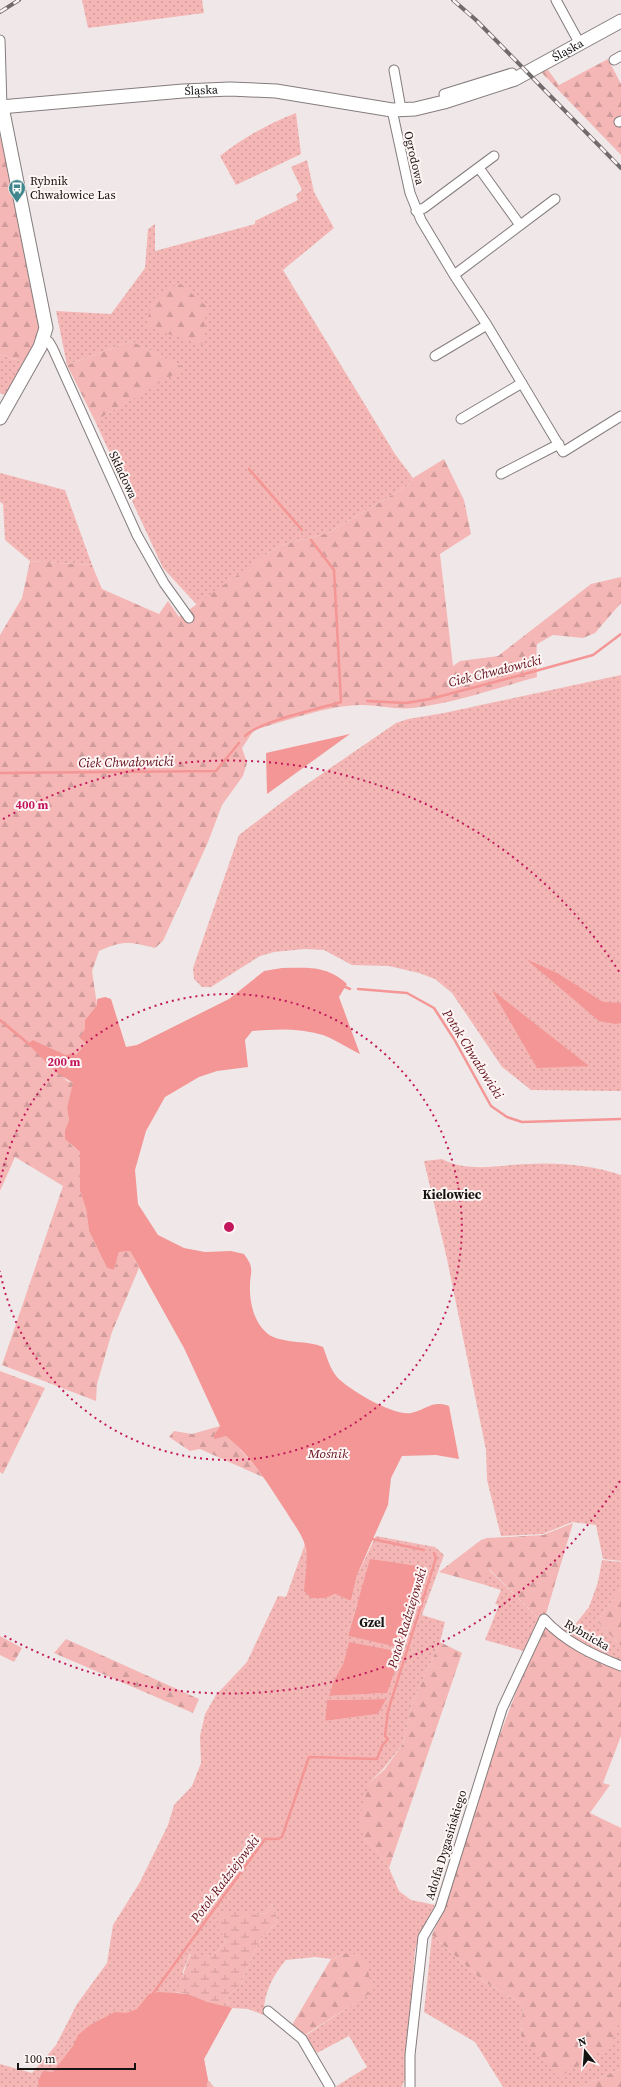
<svg xmlns="http://www.w3.org/2000/svg" width="621" height="2087" font-family="'Source Serif 4',serif">
  <style>
    .grass { fill: url(#grass-dots); fill-rule: evenodd }
    .forest { fill: url(#forest-firs) }
    .wetland { fill: url(#wetland-marsh) }
    .water { fill: #f39695 }
    .lines { fill: none; stroke-linecap: round; stroke-linejoin: round }
    .stream { stroke: #f39695; stroke-width: 2.5 }
    .street-casing { stroke: #857d7d; stroke-width: 11 }
    .secondary-casing { stroke: #857d7d; stroke-width: 15 }
    .street { stroke: #fff; stroke-width: 9 }
    .secondary { stroke: #fff; stroke-width: 13 }
    .rail-casing { stroke: #716c6c; stroke-width: 4 }
    .rail { stroke: #fef5f5; stroke-width: 2.5; stroke-dasharray: 8; stroke-linecap: butt }
    .ring { fill: none; stroke: #c2185b; stroke-width: 2; stroke-dasharray: 2 4 }
    .labels { text-anchor: middle; dominant-baseline: central; stroke-width: 4; stroke-linejoin: round; paint-order: stroke }
    .street-label { font-size: 12px; fill: #161313; stroke: #fef5f5 }
    .poi-label { font-size: 12px; fill: #161313; stroke: #fef5f5; text-anchor: start }
    .water-label { font-size: 13px; font-style: italic; fill: #600e17; stroke: #fef5f5 }
    .neighbourhood-label { font-size: 13px; font-weight: bold; fill: #161313; stroke: #fef5f5 }
    .centre { fill: #c2185b; stroke: #fef5f5; stroke-width: 2 }
    .ring-label { font-size: 12px; text-anchor: middle; font-weight: bold; fill: #c2185b; stroke: #fef5f5; stroke-width: 4; stroke-linejoin: round; paint-order: stroke }
  </style>
  <defs>
    <pattern id="grass-dots" width="8" height="8" patternUnits="userSpaceOnUse"><rect width="8" height="8" fill="#f4b7b5"/><path d="M2 2h.1M6 6h.1" fill="none" stroke="#d09c9b" stroke-width="1.8" stroke-linecap="round"/></pattern>
    <pattern id="forest-firs" width="22" height="20" patternUnits="userSpaceOnUse"><rect width="22" height="20" fill="#f4b7b5"/><path d="M5 1l3.5 6h-7zM16 11l3.5 6h-7z" fill="#d09c9b"/></pattern>
    <pattern id="wetland-marsh" width="20" height="14" patternUnits="userSpaceOnUse"><rect width="20" height="14" fill="#f4b7b5"/><path d="M1 5h8M5 5V1M11 12h8M15 12V8" fill="none" stroke="#d09c9b"/></pattern>
  </defs>
  <rect width="100%" height="100%" fill="#f0e8e8"/>
  <path class="grass" d="M82,0H202L204,13L88,28Z
    M296,113L301,154L236,185L220,156C244,137 268,124 296,113Z
    M307,160L314,192L334,228L283,270L395,454L413,478L407,486L328,533L278,546L197,605L163,568L95,421L184,368L131,341L67,365L56,311L111,314L145,268L148,229L155,224V251L255,224V221L298,200L296,195L302,190L291,167Z
    M0,354L25,363L10,397L0,393Z
    M0,473L65,490L92,565L30,561L5,540L3,504L0,502Z
    M621,675V1091L531,1090L502,1067L452,993L435,979L419,973L389,966L352,965L324,950L305,949L274,952L260,956L211,987H202L194,979L193,968L239,835L294,793L396,723L408,719L444,713Z
    M442,1159C469,1173 497,1165 527,1164C557,1162 592,1165 621,1175V1561L603,1559L596,1525L572,1522L543,1534L501,1536L487,1480L486,1450L447,1259L424,1161Z
    M376,1536L435,1547L444,1555L422,1615L445,1622L440,1642L412,1704L403,1744L383,1769L369,1783L364,1839L378,1852L389,1868L399,1891L411,1900L435,1905L421,1932L415,1950L406,2076L402,2087H335L367,2067L349,2036L317,2053L305,2036L371,1992L343,1954L331,1959L315,1957L286,1960C273,1975 263,1994 264,2015L248,2009L232,2008L204,2059L208,2080L214,2087H0V2064L32,2073L56,2045L77,2004L107,1963L113,1925L140,1882L168,1825L174,1805L192,1786L201,1763L200,1736L205,1714L216,1695L247,1662L278,1596L286,1597L305,1544L306,1553L326,1598L335,1594L351,1601L357,1575ZM357,1603L401,1647L348,1636ZM349,1642L387,1693L329,1696L333,1682L343,1664ZM385,1699L378,1714L325,1721L327,1700ZM272,1904L278,1921L263,1936L253,1954L241,1984L225,1999L231,2007L175,1992L182,1983L183,1971L190,1954L206,1958L218,1951L226,1941L223,1935L257,1915L266,1913Z
    M602,1560L621,1562V1589L597,1621L621,1646V1671C591,1659 569,1647 545,1626L546,1614L558,1627L570,1631L589,1607L598,1582Z
    M488,1569L539,1619L524,1651L485,1640L499,1605L495,1604L501,1590L482,1584Z
    M432,1935L483,1981L523,2004L521,2036L621,2021V2069L580,2087H503L475,2042L424,2012Z"/>
  <path class="forest" d="M608,59L621,84V155L541,72L548,70L559,85Z
    M0,135L33,280L41,332L25,363L0,354Z
    M181,284L207,307L202,345L147,327C151,300 153,291 181,284Z
    M131,341L185,368L95,421L67,365Z
    M444,459L464,500L471,534L440,554L453,666L460,661L498,656L591,584L621,577V603L595,633L583,638L553,635L537,644L536,660L537,677C497,688 455,703 413,708C396,710 379,705 361,705C329,705 286,721 254,730L242,748L247,763L243,776L222,805L208,842L163,941L155,948C129,942 124,940 99,951L92,971L97,1005L85,1020V1028L83,1032L86,1043L76,1055L73,1053L66,1055L33,1040L67,1081L74,1083L67,1108L69,1120L65,1130L71,1145L80,1152V1191L86,1209L89,1231L107,1268L114,1270L119,1252L130,1251L139,1268L112,1332L97,1384L96,1401L2,1365L63,1186L15,1157L0,1191V635L22,598L30,561L92,565L102,589L159,614L168,601L179,617L278,546L328,533L407,486L413,478Z
    M0,1371L45,1388L3,1474L0,1472Z
    M220,1426L214,1435V1438L226,1436L234,1442L265,1478L200,1449L190,1451L169,1437L174,1431L192,1434Z
    M573,1523L546,1614L539,1619L489,1569L482,1584L439,1572L481,1540L487,1538L543,1535Z
    M621,1589V1646L597,1621Z
    M545,1626C569,1647 591,1659 621,1671V1736L603,1783L610,1785L590,1813L621,1828V2021H620L611,2045L558,2078L521,2036L523,2004L483,1981L432,1935L440,1917L493,1753L531,1653Z
    M0,1636L22,1648L14,1662L0,1655Z
    M66,1639L199,1699L193,1713L54,1653Z
    M440,1642L462,1653L389,1868L378,1852L364,1839L359,1821L369,1783L384,1770L403,1744L412,1704Z
    M343,1954H360L367,1965L372,1992L305,2035L292,2025L331,1959Z
    M621,2069V2087H580Z"/>
  <path class="wetland" d="M272,1904L278,1921L263,1936L253,1954L241,1984L225,1999L232,2008L207,2002L188,1994L175,1992C184,1980 184,1965 192,1952L206,1958L218,1951L226,1941L223,1935L215,1927L224,1913L238,1911L257,1915L266,1913Z"/>
  <path class="water" d="M350,734L267,794L266,753Z
    M526,959L557,973L603,1002L621,1003V1023L616,1024L599,1021Z
    M282,968C308,968 326,965 347,984L339,997L360,1054C348,1048 336,1040 323,1035C300,1028 276,1029 252,1031L245,1040L248,1067L217,1071L199,1077L165,1097L146,1131L135,1170L138,1204L158,1235L184,1248L205,1252L231,1251L244,1254C247,1259 251,1263 251,1268C252,1273 250,1278 250,1284C249,1301 254,1326 271,1336C287,1344 307,1340 323,1347C327,1357 330,1369 337,1377C349,1390 393,1416 411,1413C427,1410 431,1400 449,1406L459,1459L436,1455L402,1456L391,1478L388,1505L357,1575L351,1601L335,1594L326,1598H311L304,1591C305,1577 309,1559 305,1545C302,1534 293,1523 287,1513C269,1486 252,1456 226,1436L214,1439V1435L220,1426L184,1348L130,1251L119,1252L114,1270L107,1268L89,1231L86,1209L80,1191V1152L65,1139V1130L69,1120L67,1108L73,1083L56,1072L28,1044L33,1040L66,1055L73,1053L76,1055L86,1043L80,1038L85,1028V1020L97,1005V999L105,997L111,999L126,1047L137,1045L229,999L264,971Z
    M492,990L589,1066L537,1068Z
    M370,1559L424,1567L402,1648L348,1636Z
    M349,1642L401,1652L387,1693L329,1696L333,1682L343,1664Z
    M386,1699L378,1714L325,1721L327,1700Z
    M159,1992L188,1994L207,2002L232,2008L204,2059L208,2080L206,2087H39L38,2081L43,2071L53,2072L73,2046L78,2035L90,2025L115,2012L126,2013L137,2009L149,1994Z"/>
  <g class="lines">
    <path class="stream" d="M249,469L302,530
      M367,701L406,703L430,699L521,675L593,655L621,634
      M245,736C260,721 318,709 341,702L334,570L311,540
      M0,773L216,771L239,743
      M343,986L350,989
      M358,989L407,993L434,1008L454,1039L491,1106L507,1117L522,1122L621,1119
      M0,1020L30,1045
      M372,1539L424,1550
      M152,1995L265,1839H278L282,1837L309,1757L377,1759L382,1746L388,1739L385,1736L388,1711L436,1558L434,1553"/>
    <g class="street-casing">
      <path id="street" d="M556,0L580,44
        M0,40L2,107
        M614,60L621,56
        M394,70L401,109
        M444,94L512,73L514,78
        M392,110L410,193L421,220L454,275L487,325L563,452L621,416
        M619,122L621,121
        M479,168L520,225
        M416,211L424,208L494,156
        M454,275L555,199
        M44,338L49,342L53,349L137,535L164,583L189,618
        M435,356L487,325
        M461,419L522,383
        M501,474L559,444
        M268,2011L302,2039L330,2087
        M410,2087V2055L423,1937L440,1908L502,1709L544,1619C565,1642 593,1655 621,1666"/>
    </g>
    <g class="secondary-casing">
      <g id="secondary">
        <path id="s1" d="M0,107L183,91L230,89L276,91L392,110L415,109L444,102L515,79L621,21"/>
        <path d="M0,418L40,347L46,328L2,107"/>
      </g>
    </g>
    <use href="#street" class="street"/>
    <use href="#secondary" class="secondary"/>
    <g class="rail-casing">
      <path id="rail" d="M453,0L476,20L621,168
        M0,12L19,0"/>
    </g>
    <use href="#rail" class="rail"/>
  </g>
  <g class="ring">
    <path d="M0 1183A233 233 0 1 1 0 1271"/>
    <path d="M620 1481A466 466 0 0 1 3 1635M3 819A466 466 0 0 1 620 973"/>
  </g>
  <defs>
    <g id="bus-pin" transform="scale(0.9)"><path d="M0 17L-7.5 6A9.5 9.5 0 1 1 7.5 6Z" fill="#3f878c" stroke="#fef5f5"/><path d="M-5-6H5V4H4V6H2V4H-2V6H-4V4H-5ZM-3.5-4V0h7V-4ZM-3.5 1.2v1.5H-2V1.2ZM2 1.2v1.5H3.5V1.2Z" fill="#fff"/></g>
  </defs>
  <g fill-rule="evenodd">
    <use href="#bus-pin" x="17" y="188"/>
  </g>
  <g class="labels">
    <g class="street-label">
      <text stroke="none"><textPath href="#s1" startOffset="582">Śląska</textPath></text>
      <text stroke="none"><textPath href="#s1" startOffset="202">Śląska</textPath></text>
      <text transform="translate(414 158) rotate(77)">Ogrodowa</text>
      <text transform="translate(123 475) rotate(65)">Składowa</text>
      <text transform="translate(587 1635) rotate(30)">Rybnicka</text>
      <text transform="translate(446 1845) rotate(-73)">Adolfa Dygasińskiego</text>
    </g>
    <g class="poi-label">
      <text x="30" y="181">Rybnik<tspan x="30" dy="14">Chwałowice Las</tspan></text>
    </g>
    <g class="water-label">
      <text transform="translate(495 671) rotate(-14)">Ciek Chwałowicki</text>
      <text transform="translate(126 762) rotate(-1)">Ciek Chwałowicki</text>
      <text transform="translate(473 1054) rotate(58)">Potok Chwałowicki</text>
      <text x="328" y="1453">Mośnik</text>
      <text transform="translate(407 1618) rotate(-73)">Potok Radziejowski</text>
      <text transform="translate(225 1879) rotate(-53)">Potok Radziejowski</text>
    </g>
    <g class="neighbourhood-label">
      <text x="452" y="1194">Kielowiec</text>
      <text x="372" y="1622">Gzel</text>
    </g>
  </g>
  <circle cx="229" cy="1227" r="6" class="centre"/>
  <g class="ring-label">
    <text x="32" y="809">400 m</text>
    <text x="64" y="1066">200 m</text>
  </g>
  <g transform="translate(585 2051) rotate(343)" stroke="#fef5f5" stroke-width="3" paint-order="stroke">
  <path d="M0-3L7 15L0 10L-7 15Z" fill="#161313"/>
  <text y="-6" font-size="11" font-weight="bold" text-anchor="middle" fill="#161313">N</text>
  </g>
  <path d="M18 2063v6h117v-6" fill="none" stroke="#161313" stroke-width="2"/>
  <text x="24" y="2063" font-size="12" fill="#161313" stroke="#fef5f5" stroke-width="3" paint-order="stroke">100 m</text>
</svg>
